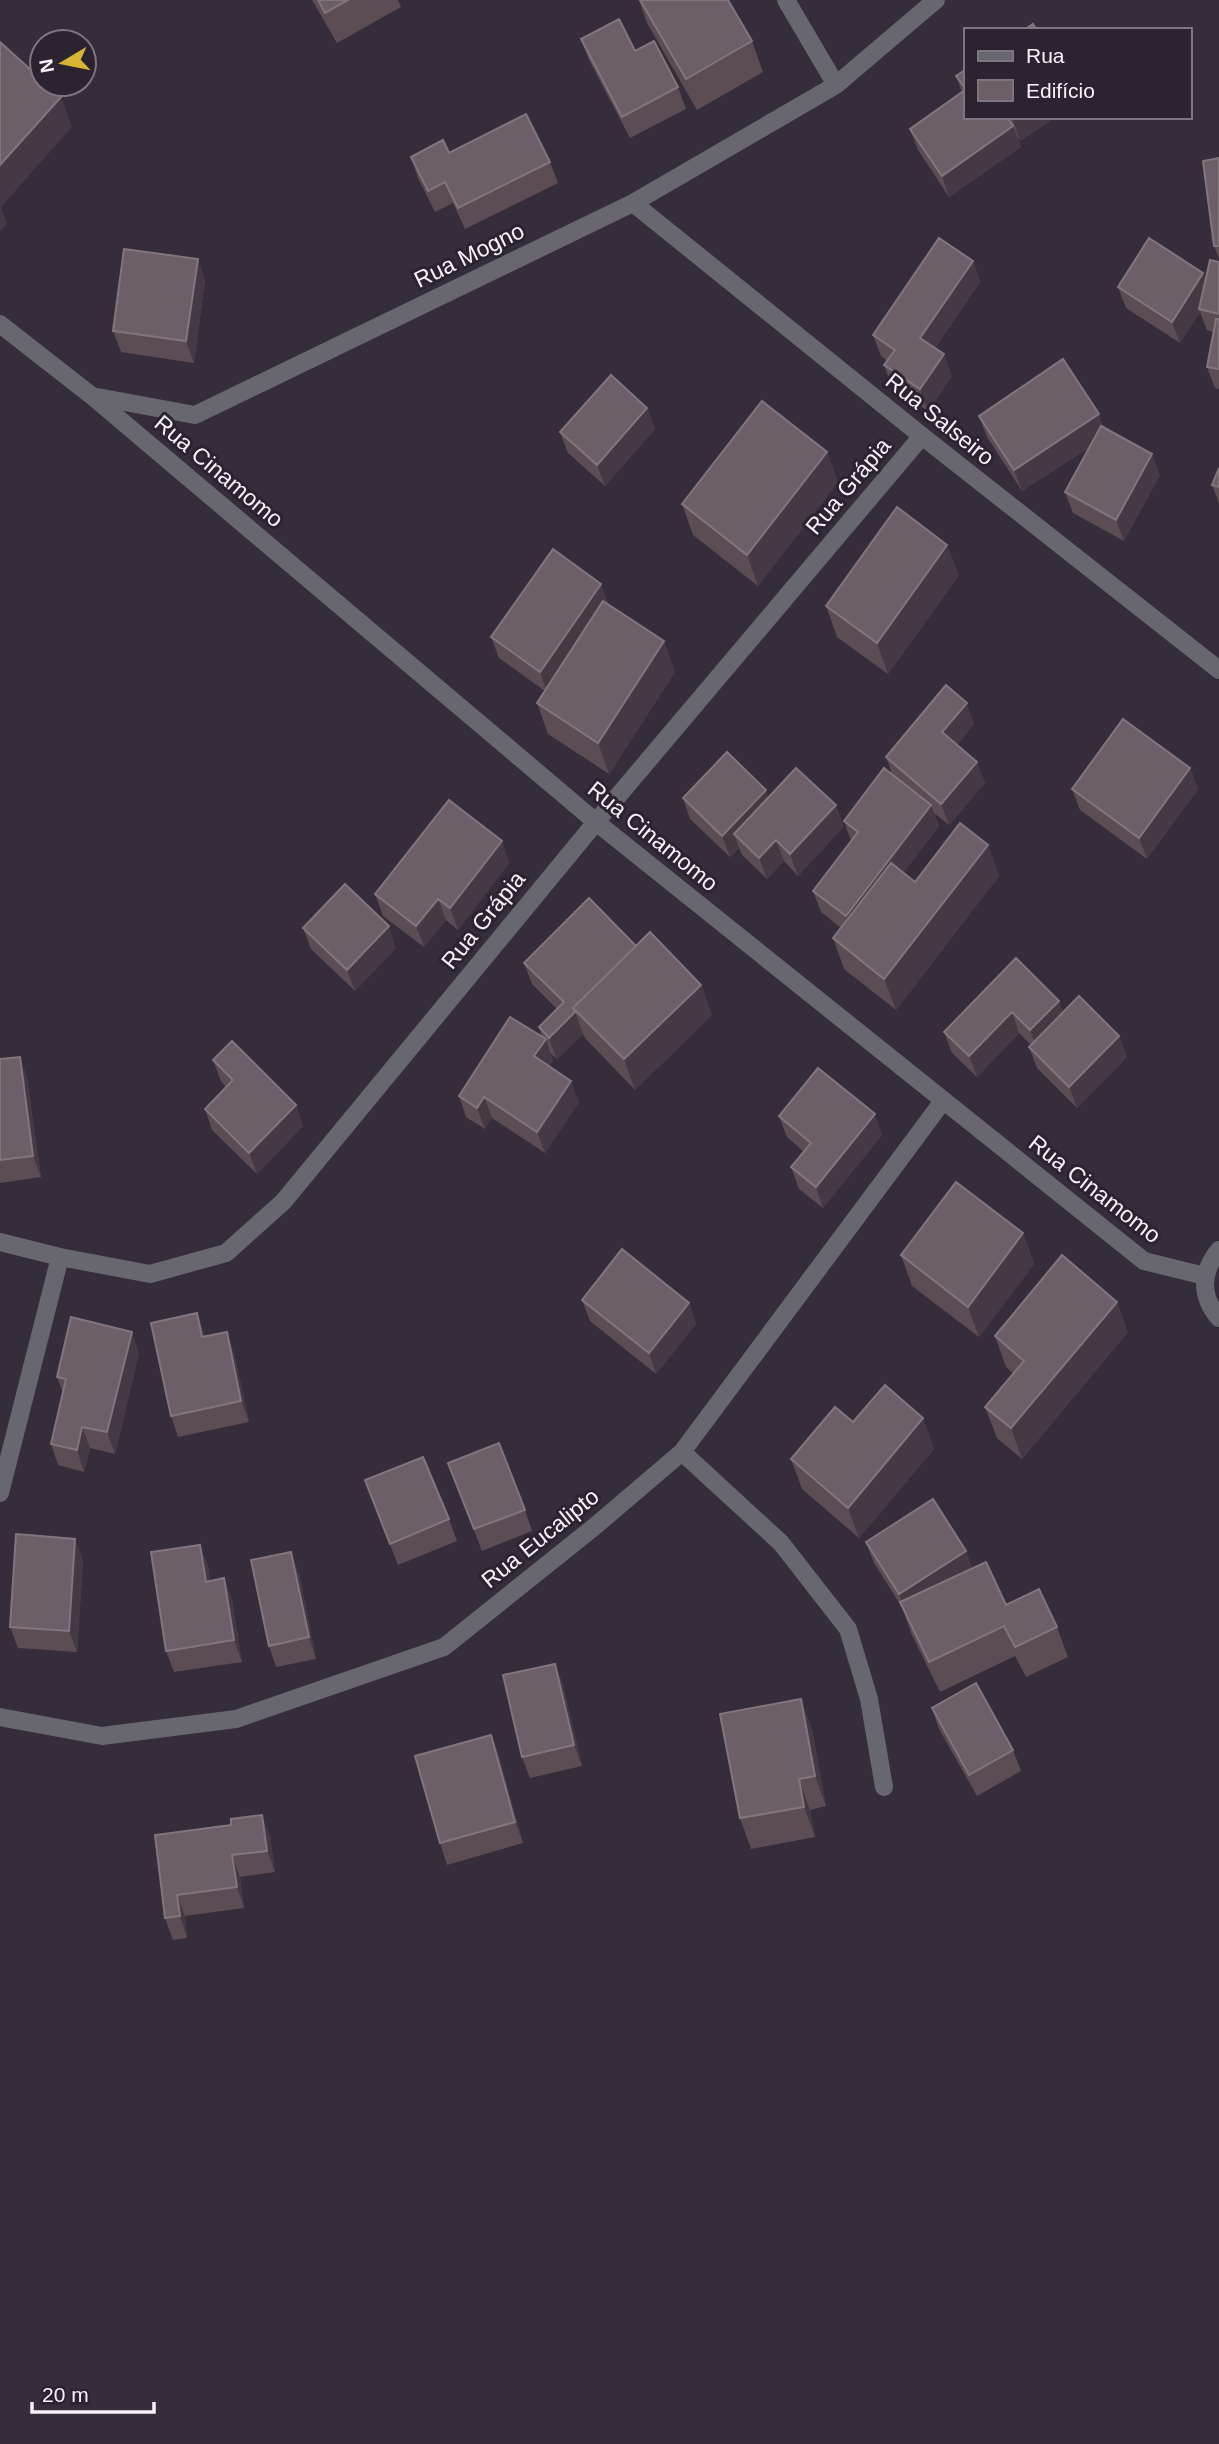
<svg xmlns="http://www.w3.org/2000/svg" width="1219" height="2444" font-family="Arial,sans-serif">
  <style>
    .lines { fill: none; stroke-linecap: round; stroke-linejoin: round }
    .minor { stroke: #68676e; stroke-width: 18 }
    .wall { fill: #5c4d55 }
    .shaded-wall { fill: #453943 }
    .building { fill: #6c5f67; stroke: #82767e; stroke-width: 2 }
    .labels { text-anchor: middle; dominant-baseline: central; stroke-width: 6; stroke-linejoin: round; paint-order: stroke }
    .street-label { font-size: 23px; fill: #f7f1f9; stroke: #2b232f }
  </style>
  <rect width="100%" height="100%" fill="#352d39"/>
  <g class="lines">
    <path class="minor" d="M786,0L836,85
      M633,203L922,436L1219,670
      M0,324L92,396L195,415L633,203L836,85L936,0
      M92,396L596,822L1144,1261L1205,1276
      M0,1242L60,1257L150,1274L226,1253L283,1202L596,822L922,436
      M1219,1250C1201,1272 1200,1296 1219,1318
      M682,1452L781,1543L848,1629L869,1699L884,1787
      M0,1493L60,1257
      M0,1717L102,1736L236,1719L444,1647L594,1527L682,1452L943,1101"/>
  </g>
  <path class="wall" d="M312,0H398L401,7L337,43Z
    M639,0H728L752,41L763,72L697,110L647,23Z
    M581,39L635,51L678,87L686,109L630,138L589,60Z
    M965,70V117H1056L1020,141L1016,135L1021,147L949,197L918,150L910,129L962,92L956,76Z
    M449,153L550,162L558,183L465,229L453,203L435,212L418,178L411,157Z
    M1219,158V259L1214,246Z
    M973,261L980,282L935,348L952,376L928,411L892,386L884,365L887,361L881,356L873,335Z
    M1219,262V389L1215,388L1207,367L1213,332L1207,330L1200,312L1180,343L1126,308L1118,287L1206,279Z
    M205,280L194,363L121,352L113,331Z
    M647,408L655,429L605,486L568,453L560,432Z
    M979,416L1104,427L1160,475L1124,541L1073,513L1065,492L1090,447L1022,491L987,437Z
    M827,452L838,482L758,586L693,535L682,504Z
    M1219,468V503L1212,485Z
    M959,575L888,674L837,637L826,606Z
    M609,605L664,641L675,672L609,774L548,734L537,703L545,691L499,658L491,637Z
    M974,724L957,745L985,783L949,825L934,813L939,826L903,873L915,882L988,845L999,876L896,1010L844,969L833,938L841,928L821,912L813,891L851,841L844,821L892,774L886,757Z
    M1190,768L1198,789L1147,859L1080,810L1072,789Z
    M769,797L844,826L798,876L784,861L767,879L742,855L739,848L730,857L690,819L683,798Z
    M502,841L509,863L458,930L446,920L424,947L383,916L375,894Z
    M303,928L396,948L355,991L311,949Z
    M636,946L701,985L712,1015L635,1090L585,1038L583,1034L557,1059L550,1053L553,1061L549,1066L579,1102L545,1153L492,1118L485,1129L466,1117L459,1096L542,1037L539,1027L557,1009L532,984L524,963Z
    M1016,958L1059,1001L1063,1012L1119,1036L1127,1057L1077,1108L1037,1068L1029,1047L1031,1045L1019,1033L977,1077L952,1053L944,1032Z
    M20,1057L27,1078L41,1177L0,1183V1059Z
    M213,1060L296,1105L303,1126L257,1174L212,1130L205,1109L226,1087L221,1081Z
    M779,1116L882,1135L823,1208L799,1189L791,1167L804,1152L787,1137Z
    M1023,1233L1034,1264L979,1337L912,1286L901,1255Z
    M582,1300L689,1303L696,1324L656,1374L590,1321Z
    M1128,1332L1022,1459L997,1438L985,1407L1013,1373L1006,1367L995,1336Z
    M205,1336L234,1353L249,1422L178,1437L171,1416Z
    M139,1353L115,1454L90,1448L84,1472L58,1465L51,1444L63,1393L57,1377Z
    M923,1418L934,1449L859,1538L802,1489L791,1459L853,1422Z
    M448,1463L525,1510L532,1531L482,1551Z
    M365,1480L449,1519L457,1541L398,1565Z
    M866,1542L966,1551L972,1568L1006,1605L1057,1627L1068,1657L1026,1677L1015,1656L940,1692L911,1633L903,1609L874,1563Z
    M200,1545L208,1566L210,1581L224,1578L232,1600L242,1662L174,1672L166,1651Z
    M83,1560L77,1652L18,1648L10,1627Z
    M299,1573L316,1659L276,1667L269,1646Z
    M555,1664L563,1685L582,1766L530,1778L522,1757Z
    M932,1708L1013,1750L1021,1771L977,1796L939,1729Z
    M812,1729L826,1806L810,1810L815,1837L751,1849L740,1818Z
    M491,1735L499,1756L523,1843L447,1865L440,1843Z
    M155,1835L270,1836L275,1872L240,1877L244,1908L185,1916L187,1938L173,1940L165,1918Z"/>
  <path class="shaded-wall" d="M61,97L72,127L1,207L7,224L0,232V165Z
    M1016,117H1056L1020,141L1013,120Z
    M1013,126L1021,147L949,197L942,176Z
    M198,259L205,280L194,363L186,341Z
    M973,261L980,282L927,359L920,338Z
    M1203,273L1211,294L1199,309L1200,312L1180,343L1172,322Z
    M944,354L952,376L928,411L920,389Z
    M647,408L655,429L605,486L597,465Z
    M1099,414L1107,436L1022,491L1014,470Z
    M827,452L838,482L758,586L747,555Z
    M1152,454L1160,475L1124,541L1116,520Z
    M947,545L959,575L888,674L877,643Z
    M601,584L609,605L547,693L540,672Z
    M664,641L675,672L609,774L598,743Z
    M967,703L974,724L950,754L942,732Z
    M977,762L985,783L949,825L941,804Z
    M1190,768L1198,789L1147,859L1139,838Z
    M766,790L774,811L734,834L739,848L730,857L722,836Z
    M836,805L844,826L798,876L790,854Z
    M931,805L939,826L854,937L846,916Z
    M776,840L784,861L767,879L759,858Z
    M502,841L509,863L458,930L450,908Z
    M988,845L999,876L896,1010L884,979Z
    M438,899L446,920L424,947L416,926Z
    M389,926L396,948L355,991L347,970Z
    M701,985L712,1015L635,1090L624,1059Z
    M1059,1001L1066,1022L1038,1051L1030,1030Z
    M575,1012L583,1034L557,1059L549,1038Z
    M1012,1012L1019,1033L977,1077L969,1056Z
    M1119,1036L1127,1057L1077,1108L1069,1087Z
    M546,1039L553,1061L542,1078L534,1056Z
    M20,1057L27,1078L41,1177L33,1156Z
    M571,1081L579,1102L545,1153L537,1132Z
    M484,1097L492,1118L485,1129L477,1108Z
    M296,1105L303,1126L257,1174L249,1153Z
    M875,1114L882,1135L823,1208L816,1187Z
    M1023,1233L1034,1264L979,1337L968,1307Z
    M1117,1302L1128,1332L1022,1459L1011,1428Z
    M689,1303L696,1324L656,1374L649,1353Z
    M197,1313L205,1334L210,1358L202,1337Z
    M132,1332L139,1353L115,1454L107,1432Z
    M227,1332L234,1353L249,1422L241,1401Z
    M923,1418L934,1449L859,1538L848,1508Z
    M82,1427L90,1448L84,1472L77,1450Z
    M75,1539L83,1560L77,1652L69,1631Z
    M200,1545L208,1566L213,1603L206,1582Z
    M966,1551L974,1572L907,1615L899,1594Z
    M291,1552L299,1573L316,1659L309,1637Z
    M224,1578L232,1600L242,1662L234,1640Z
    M555,1664L563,1685L582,1766L574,1745Z
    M801,1699L812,1729L826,1806L815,1776Z
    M491,1735L499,1756L523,1843L515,1822Z
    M799,1779L810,1810L815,1837L804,1807Z
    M262,1815L270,1836L275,1872L267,1851Z
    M232,1855L240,1877L244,1908L237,1887Z
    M177,1895L185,1916L187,1938L180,1916Z"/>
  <path class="building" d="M318,0H348L325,13Z
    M640,0H728L752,41L686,79Z
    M619,19L635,51L654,41L678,87L622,117L581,39Z
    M1033,24L1037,30H1024Z
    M0,42L42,80V84H47L61,97L0,165Z
    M965,70V88L956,76Z
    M965,90V117H1007L1013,126L942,176L910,129Z
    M526,114L550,162L458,208L445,182L428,191L411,157L443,140L449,153Z
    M1219,158V246H1214L1203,161Z
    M939,238L973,261L920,338L944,354L920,389L884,365L895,350L873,335Z
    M1149,238L1203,273L1172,322L1118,287Z
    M124,249L198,259L186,341L113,331Z
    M1210,260L1219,262V314L1199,309Z
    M1216,319H1219V369L1207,367Z
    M1063,359L1099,414L1014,470L979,416Z
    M611,375L647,408L597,465L560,432Z
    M762,401L827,452L747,555L682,504Z
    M1101,426L1152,454L1116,520L1065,492Z
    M1219,468V487L1212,485Z
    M897,507L947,545L877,643L826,606Z
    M553,549L601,584L540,672L491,637Z
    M603,601L664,641L598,743L537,703Z
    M946,685L967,703L942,732L977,762L941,804L886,757Z
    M1123,719L1190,768L1139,838L1072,789Z
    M727,752L766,790L722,836L683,798Z
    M796,768L836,805L790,854L776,840L759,858L734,834Z
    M884,768L931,805L846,916L813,891L858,832L844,821Z
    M449,800L502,841L450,908L438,899L416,926L375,894Z
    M960,823L988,845L884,979L833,938L891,863L915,882Z
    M345,884L389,926L347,970L303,928Z
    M589,898L636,946L573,1008L575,1012L549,1038L539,1027L564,1002L524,963Z
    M650,932L701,985L624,1059L573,1008Z
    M1016,958L1059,1001L1030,1030L1012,1012L969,1056L944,1032Z
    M1079,996L1119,1036L1069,1087L1029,1047Z
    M510,1017L546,1039L534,1056L571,1081L537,1132L484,1097L477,1108L459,1096Z
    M232,1041L296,1105L249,1153L205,1109L233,1080L213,1060Z
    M20,1057L33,1156L0,1160V1059Z
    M818,1068L875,1114L816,1187L791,1167L811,1143L779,1116Z
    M956,1182L1023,1233L968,1307L901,1255Z
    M622,1249L689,1303L649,1353L582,1300Z
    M1062,1255L1117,1302L1011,1428L985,1407L1024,1361L995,1336Z
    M197,1313L202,1337L227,1332L241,1401L171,1416L151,1323Z
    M71,1317L132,1332L107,1432L82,1427L77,1450L51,1444L66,1379L57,1377Z
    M885,1385L923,1418L848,1508L791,1459L835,1407L853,1422Z
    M499,1443L525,1510L474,1529L448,1463Z
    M423,1457L449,1519L390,1544L365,1480Z
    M933,1499L966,1551L899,1594L866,1542Z
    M16,1534L75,1539L69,1631L10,1627Z
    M200,1545L206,1582L224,1578L234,1640L166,1651L151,1552Z
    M291,1552L309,1637L269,1646L251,1560Z
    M986,1562L1006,1605L1039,1589L1057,1627L1015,1647L1004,1626L929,1662L900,1602Z
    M555,1664L574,1745L522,1757L503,1675Z
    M976,1683L1013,1750L969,1775L932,1708Z
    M801,1699L815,1776L799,1779L804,1807L740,1818L720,1714Z
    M491,1735L515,1822L440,1843L415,1756Z
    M262,1815L267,1851L232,1855L237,1887L177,1895L180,1916L165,1918L155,1835L231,1825V1819Z"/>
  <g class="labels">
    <g class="street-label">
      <text transform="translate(469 255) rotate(-26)">Rua Mogno</text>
      <text transform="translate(940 419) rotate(39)">Rua Salseiro</text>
      <text transform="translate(219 471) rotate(40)">Rua Cinamomo</text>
      <text transform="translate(848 486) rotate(-50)">Rua Grápia</text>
      <text transform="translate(653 836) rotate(39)">Rua Cinamomo</text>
      <text transform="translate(483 920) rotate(-51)">Rua Grápia</text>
      <text transform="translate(1095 1189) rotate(38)">Rua Cinamomo</text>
      <text transform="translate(540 1538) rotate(-39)">Rua Eucalipto</text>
    </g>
  </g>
  <rect x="964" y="28" width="228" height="91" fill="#2b232f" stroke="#7d7580" stroke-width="2"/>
  <rect x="978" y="51" width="35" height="10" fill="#68676e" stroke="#7d7580" stroke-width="2"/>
  <text x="1026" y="63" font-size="21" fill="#f7f1f9">Rua</text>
  <rect x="978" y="80" width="35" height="21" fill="#6c5f67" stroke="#7d7580" stroke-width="2"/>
  <text x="1026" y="98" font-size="21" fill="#f7f1f9">Edifício</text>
  <g transform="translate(63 63) rotate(260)"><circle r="33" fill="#2b232f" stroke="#7d7580" stroke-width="2"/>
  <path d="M0-5L12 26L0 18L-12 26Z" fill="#d7b434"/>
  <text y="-10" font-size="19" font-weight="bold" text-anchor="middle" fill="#f7f1f9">N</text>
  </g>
  <path d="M32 2402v10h122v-10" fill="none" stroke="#f7f1f9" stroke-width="3.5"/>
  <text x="42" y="2402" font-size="21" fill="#f7f1f9" stroke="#2b232f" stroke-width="5" paint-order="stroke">20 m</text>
</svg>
